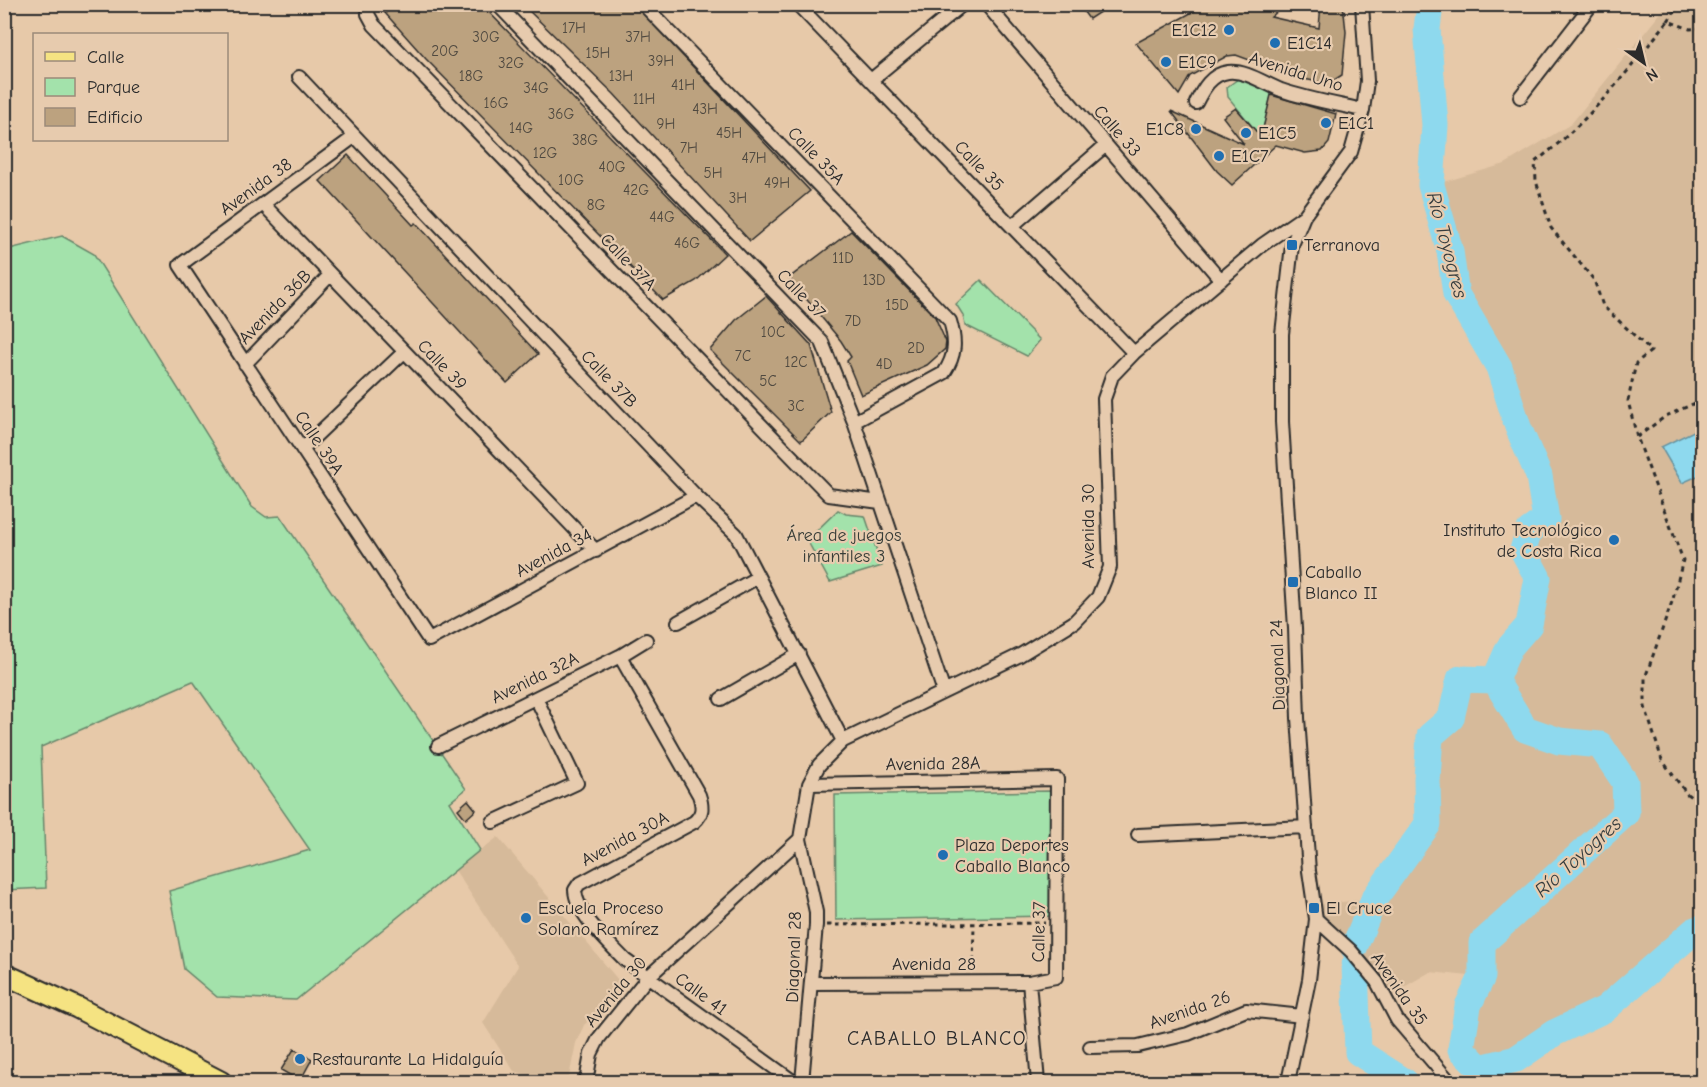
<svg xmlns="http://www.w3.org/2000/svg" width="1707" height="1087" font-family="'Comic Neue',sans-serif">
  <style>
    .built { fill: #d6ba9a }
    .green { fill: #a3e2ab; stroke: #67866b; stroke-width: 1.5 }
    .water { fill: #8ed9ee; stroke: #6693a0; stroke-width: 1.5 }
    .lines { fill: none; stroke-linecap: round; stroke-linejoin: round }
    .river { stroke: #8ed9ee; stroke-width: 27 }
    .building { fill: #bca27f; stroke: #2b2b2b; stroke-width: 1.5 }
    .minor-casing { stroke: #2b2b2b; stroke-width: 16 }
    .primary-casing { stroke: #2b2b2b; stroke-width: 24 }
    .path { stroke: #2b2b2b; stroke-width: 3; stroke-dasharray: 4.5 4.5; stroke-linecap: butt }
    .minor { stroke: #e7cbae; stroke-width: 12 }
    .primary { stroke: #f5e382; stroke-width: 20 }
    .poi-dot { fill: #1f6fb2; stroke: #e7cbae; stroke-width: 2 }
    .labels { text-anchor: middle; dominant-baseline: central; stroke-width: 4.5; stroke-linejoin: round; paint-order: stroke }
    .number-label { font-size: 15px; fill: #4f4940 }
    .poi-label { font-size: 18px; fill: #2b2b2b; stroke: #e7cbae; text-anchor: start }
    .street-label { font-size: 18px; fill: #2b2b2b; stroke: #e7cbae }
    .park-label { font-size: 18px; fill: #373d38; stroke: #e7cbae }
    .water-label { font-size: 20px; font-style: italic; fill: #353c3e; stroke: #e7cbae }
    .neighbourhood-label { font-size: 20px; letter-spacing: 1.5px; fill: #2b2b2b; stroke: #e7cbae }
  </style>
  <rect width="100%" height="100%" fill="#e7c9a9"/>
  <filter id="ink" filterUnits="userSpaceOnUse"><feTurbulence type="fractalNoise" baseFrequency=".0167" numOctaves="2"/><feDisplacementMap in="SourceGraphic" scale="12" xChannelSelector="R" yChannelSelector="G"/><feConvolveMatrix kernelMatrix="1 2 1 2 8 2 1 2 1" color-interpolation-filters="sRGB"/></filter>
  <g filter="url(#ink)">
    <path class="built" d="M1667,5H1702V927L1603,1008L1555,1033L1517,1059L1481,1067L1462,1049L1469,1006L1479,977L1430,972L1392,994L1354,944L1322,920L1320,904L1374,899L1400,867L1428,824L1427,779L1430,736L1451,718L1460,679L1495,680L1527,627L1540,579L1522,549L1529,531L1546,520L1538,475L1499,366L1457,294L1450,251L1430,186L1505,164L1571,124Z
      M498,837L624,987L584,1025L576,1043L568,1082H549L514,1071L483,1023L518,966L455,870Z"/>
    <path class="green" d="M1238,79L1272,93L1261,137L1228,97L1227,87Z
      M62,236L94,254L252,507L266,517L280,516L466,789L450,802L480,850L296,1000L217,997L184,969L169,891L310,850L193,681L41,747L46,888L5,890V250Z
      M981,280L1040,340L1027,356L965,325L963,315L956,304Z
      M838,510L846,514L865,516L882,566L830,582L807,540Z
      M1050,791L1051,916L836,920L835,795Z"/>
    <path class="water" d="M1702,427V474L1682,483L1661,447Z"/>
    <g class="lines">
      <path class="river" d="M1430,4L1427,29L1435,125L1431,185L1450,251L1456,294L1499,367L1518,427L1539,476L1546,519L1529,531L1523,550L1538,578L1529,625L1509,648L1495,680L1525,729L1559,741L1600,745L1625,782L1626,813L1482,943V977L1468,1006L1461,1049L1480,1068L1516,1059L1554,1033L1605,1009L1694,931L1702,928
        M1354,948L1374,899L1428,824L1427,779L1430,736L1451,718L1460,679L1495,680
        M1355,965L1358,1052L1405,1082"/>
    </g>
    <path class="building" d="M377,4H481L725,254L696,281L663,300L426,59Z
      M522,4H634L810,191L750,241L614,94Z
      M1078,4H1112L1089,19Z
      M1207,4H1286L1271,17L1319,28L1321,4H1343L1346,32L1342,75L1328,84L1299,78L1236,55L1227,56L1190,76L1179,95L1136,43Z
      M1271,95L1336,114L1329,143L1322,151L1305,153L1276,145L1232,185L1217,171L1171,111L1244,144L1223,117L1236,108L1261,137Z
      M348,155L413,225L416,223L538,354L507,383L320,181Z
      M851,231L935,317L946,342L945,349L927,365L861,395L847,361L851,357L841,341L789,278Z
      M766,296L811,345L831,412L801,441L710,350L736,320Z
      M468,800L476,810L466,819L458,809Z
      M294,1049L312,1059L300,1081L281,1070Z"/>
    <g class="lines">
      <g class="minor-casing">
        <path id="minor" d="M369,4L368,14L374,25L829,495L880,502
          M497,4L822,342L854,422L944,692
          M643,4L950,321C956,341 956,355 944,373L854,422
          M797,4L1134,353
          M986,4L1221,280
          M299,77L696,496L736,534L843,741
          M871,80L963,4
          M1520,97L1592,4
          M1196,103C1203,89 1211,74 1228,72C1246,70 1265,84 1281,90C1307,99 1336,104 1363,110
          M354,137L180,265L429,640L696,496
          M263,204L596,551
          M1012,226L1106,145
          M245,364L330,275
          M302,449L404,352
          M678,622L758,577
          M620,656L699,795C703,807 703,814 694,822L579,884L575,890C576,914 609,943 625,960L794,1082
          M721,699L799,654
          M438,746L620,656L646,640
          M809,784L1057,779L1056,977L1029,982L813,983
          M493,822L577,783L536,698
          M1138,835L1306,827
          M1316,919L1351,951L1377,982L1397,1020L1450,1082
          M1029,982L1038,1082
          M1090,1047L1138,1046L1188,1034L1246,1010L1302,1016
          M586,1082L591,1054L599,1038L647,978L800,839
          M802,1082L816,925V912L800,839L809,784L819,765L843,741L1020,655L1074,622L1098,597L1110,567L1104,399L1112,376L1134,353L1262,245L1304,216
          M1288,1082L1309,980L1316,919L1309,871L1298,718L1295,628L1282,422V334L1292,245L1304,216L1351,152L1363,110L1367,81L1362,4"/>
      </g>
      <g class="primary-casing">
        <path id="primary" d="M4,974L78,1008L221,1082"/>
      </g>
      <path class="path" d="M1668,21L1679,4
        M1702,28L1690,29L1668,21C1627,72 1588,123 1535,162L1536,181L1551,228L1594,280L1603,306L1651,351L1636,363L1628,401L1637,437L1683,560L1673,599L1645,678V707L1662,760L1687,794L1702,805
        M1637,437L1666,416L1702,400
        M827,925L1045,923
        M973,970L974,924"/>
      <use href="#minor" class="minor"/>
      <use href="#primary" class="primary"/>
    </g>
  </g>
  <g class="poi-dot">
    <circle cx="1229" cy="30" r="6"/>
    <circle cx="1275" cy="43" r="6"/>
    <circle cx="1166" cy="62" r="6"/>
    <circle cx="1326" cy="123" r="6"/>
    <circle cx="1196" cy="129" r="6"/>
    <circle cx="1246" cy="133" r="6"/>
    <circle cx="1219" cy="156" r="6"/>
    <rect x="1286" y="239" width="12" height="12" rx="3"/>
    <circle cx="1614" cy="540" r="6"/>
    <rect x="1287" y="576" width="12" height="12" rx="3"/>
    <circle cx="943" cy="855" r="6"/>
    <rect x="1308" y="902" width="12" height="12" rx="3"/>
    <circle cx="526" cy="918" r="6"/>
    <circle cx="300" cy="1059" r="6"/>
  </g>
  <g class="labels">
    <g class="number-label">
      <text x="574" y="28">17H</text>
      <text x="486" y="37">30G</text>
      <text x="638" y="37">37H</text>
      <text x="445" y="51">20G</text>
      <text x="598" y="53">15H</text>
      <text x="661" y="61">39H</text>
      <text x="511" y="63">32G</text>
      <text x="471" y="76">18G</text>
      <text x="621" y="76">13H</text>
      <text x="683" y="85">41H</text>
      <text x="536" y="88">34G</text>
      <text x="644" y="99">11H</text>
      <text x="496" y="103">16G</text>
      <text x="705" y="109">43H</text>
      <text x="561" y="114">36G</text>
      <text x="666" y="124">9H</text>
      <text x="521" y="128">14G</text>
      <text x="729" y="133">45H</text>
      <text x="585" y="140">38G</text>
      <text x="689" y="148">7H</text>
      <text x="545" y="153">12G</text>
      <text x="754" y="158">47H</text>
      <text x="612" y="167">40G</text>
      <text x="713" y="173">5H</text>
      <text x="571" y="180">10G</text>
      <text x="777" y="183">49H</text>
      <text x="636" y="190">42G</text>
      <text x="738" y="198">3H</text>
      <text x="596" y="205">8G</text>
      <text x="662" y="217">44G</text>
      <text x="687" y="243">46G</text>
      <text x="843" y="258">11D</text>
      <text x="874" y="280">13D</text>
      <text x="897" y="305">15D</text>
      <text x="853" y="321">7D</text>
      <text x="773" y="332">10C</text>
      <text x="916" y="348">2D</text>
      <text x="743" y="356">7C</text>
      <text x="796" y="362">12C</text>
      <text x="884" y="364">4D</text>
      <text x="768" y="381">5C</text>
      <text x="796" y="406">3C</text>
    </g>
    <g class="poi-label">
      <text x="1217" y="30" text-anchor="end">E1C12</text>
      <text x="1287" y="43">E1C14</text>
      <text x="1178" y="62">E1C9</text>
      <text x="1338" y="123">E1C1</text>
      <text x="1184" y="129" text-anchor="end">E1C8</text>
      <text x="1258" y="133">E1C5</text>
      <text x="1231" y="156">E1C7</text>
      <text x="1304" y="245">Terranova</text>
      <text x="1602" y="530" text-anchor="end">Instituto Tecnológico<tspan x="1602" dy="21">de Costa Rica</tspan></text>
      <text x="1305" y="572">Caballo<tspan x="1305" dy="21">Blanco II</tspan></text>
      <text x="955" y="845">Plaza Deportes<tspan x="955" dy="21">Caballo Blanco</tspan></text>
      <text x="538" y="908">Escuela Proceso<tspan x="538" dy="21">Solano Ramírez</tspan></text>
      <text x="1326" y="908">El Cruce</text>
      <text x="312" y="1059">Restaurante La Hidalguía</text>
    </g>
    <g class="street-label">
      <text transform="translate(1296 72) rotate(17)">Avenida Uno</text>
      <text transform="translate(1117 131) rotate(49)">Calle 33</text>
      <text transform="translate(816 156) rotate(46)">Calle 35A</text>
      <text transform="translate(979 166) rotate(46)">Calle 35</text>
      <text transform="translate(256 187) rotate(-36)">Avenida 38</text>
      <text transform="translate(628 262) rotate(46)">Calle 37A</text>
      <text transform="translate(801 294) rotate(46)">Calle 37</text>
      <text transform="translate(275 307) rotate(-46)">Avenida 36B</text>
      <text transform="translate(442 365) rotate(46)">Calle 39</text>
      <text transform="translate(609 379) rotate(46)">Calle 37B</text>
      <text transform="translate(319 443) rotate(56)">Calle 39A</text>
      <text transform="translate(1088 526) rotate(-90)">Avenida 30</text>
      <text transform="translate(554 553) rotate(-28)">Avenida 34</text>
      <text transform="translate(1278 665) rotate(-92)">Diagonal 24</text>
      <text transform="translate(535 678) rotate(-26)">Avenida 32A</text>
      <text transform="translate(933 764) rotate(-1)">Avenida 28A</text>
      <text transform="translate(625 839) rotate(-28)">Avenida 30A</text>
      <text transform="translate(1039 932) rotate(-89)">Calle 37</text>
      <text transform="translate(794 957) rotate(-88)">Diagonal 28</text>
      <text x="934" y="964">Avenida 28</text>
      <text transform="translate(1399 989) rotate(55)">Avenida 35</text>
      <text transform="translate(616 992) rotate(-50)">Avenida 30</text>
      <text transform="translate(701 994) rotate(36)">Calle 41</text>
      <text transform="translate(1190 1010) rotate(-19)">Avenida 26</text>
    </g>
    <g class="park-label">
      <text x="844" y="535">Área de juegos<tspan x="844" dy="21">infantiles 3</tspan></text>
    </g>
    <g class="water-label">
      <text transform="translate(1447 245) rotate(75)">Río Toyogres</text>
      <text transform="translate(1578 857) rotate(-42)">Río Toyogres</text>
    </g>
    <g class="neighbourhood-label">
      <text x="937" y="1038">CABALLO BLANCO</text>
    </g>
  </g>
  <rect width="1707" height="1087" fill="none" stroke="#e7cbae" stroke-width="24"/>
  <rect x="12" y="12" width="1683" height="1063" fill="none" stroke="#2b2b2b" stroke-width="2" filter="url(#ink)"/>
  <rect x="33" y="33" width="195" height="108" fill="#e7cbae" stroke="#9c8b7a" stroke-width="1.5"/>
  <rect x="45" y="52" width="30" height="9" fill="#f5e382" stroke="#9c8b7a" stroke-width="1.5"/>
  <text x="87" y="63" font-size="18" fill="#2b2b2b">Calle</text>
  <rect x="45" y="78" width="30" height="18" fill="#a3e2ab" stroke="#9c8b7a" stroke-width="1.5"/>
  <text x="87" y="93" font-size="18" fill="#2b2b2b">Parque</text>
  <rect x="45" y="108" width="30" height="18" fill="#bca27f" stroke="#9c8b7a" stroke-width="1.5"/>
  <text x="87" y="123" font-size="18" fill="#2b2b2b">Edificio</text>
  <g transform="translate(1644 63) rotate(146)" stroke="#e7cbae" stroke-width="4.5" paint-order="stroke">
  <path d="M0-4.5L10 22L0 15L-10 22Z" fill="#2b2b2b"/>
  <text y="-9" font-size="16" font-weight="bold" text-anchor="middle" fill="#2b2b2b">N</text>
  </g>
</svg>
